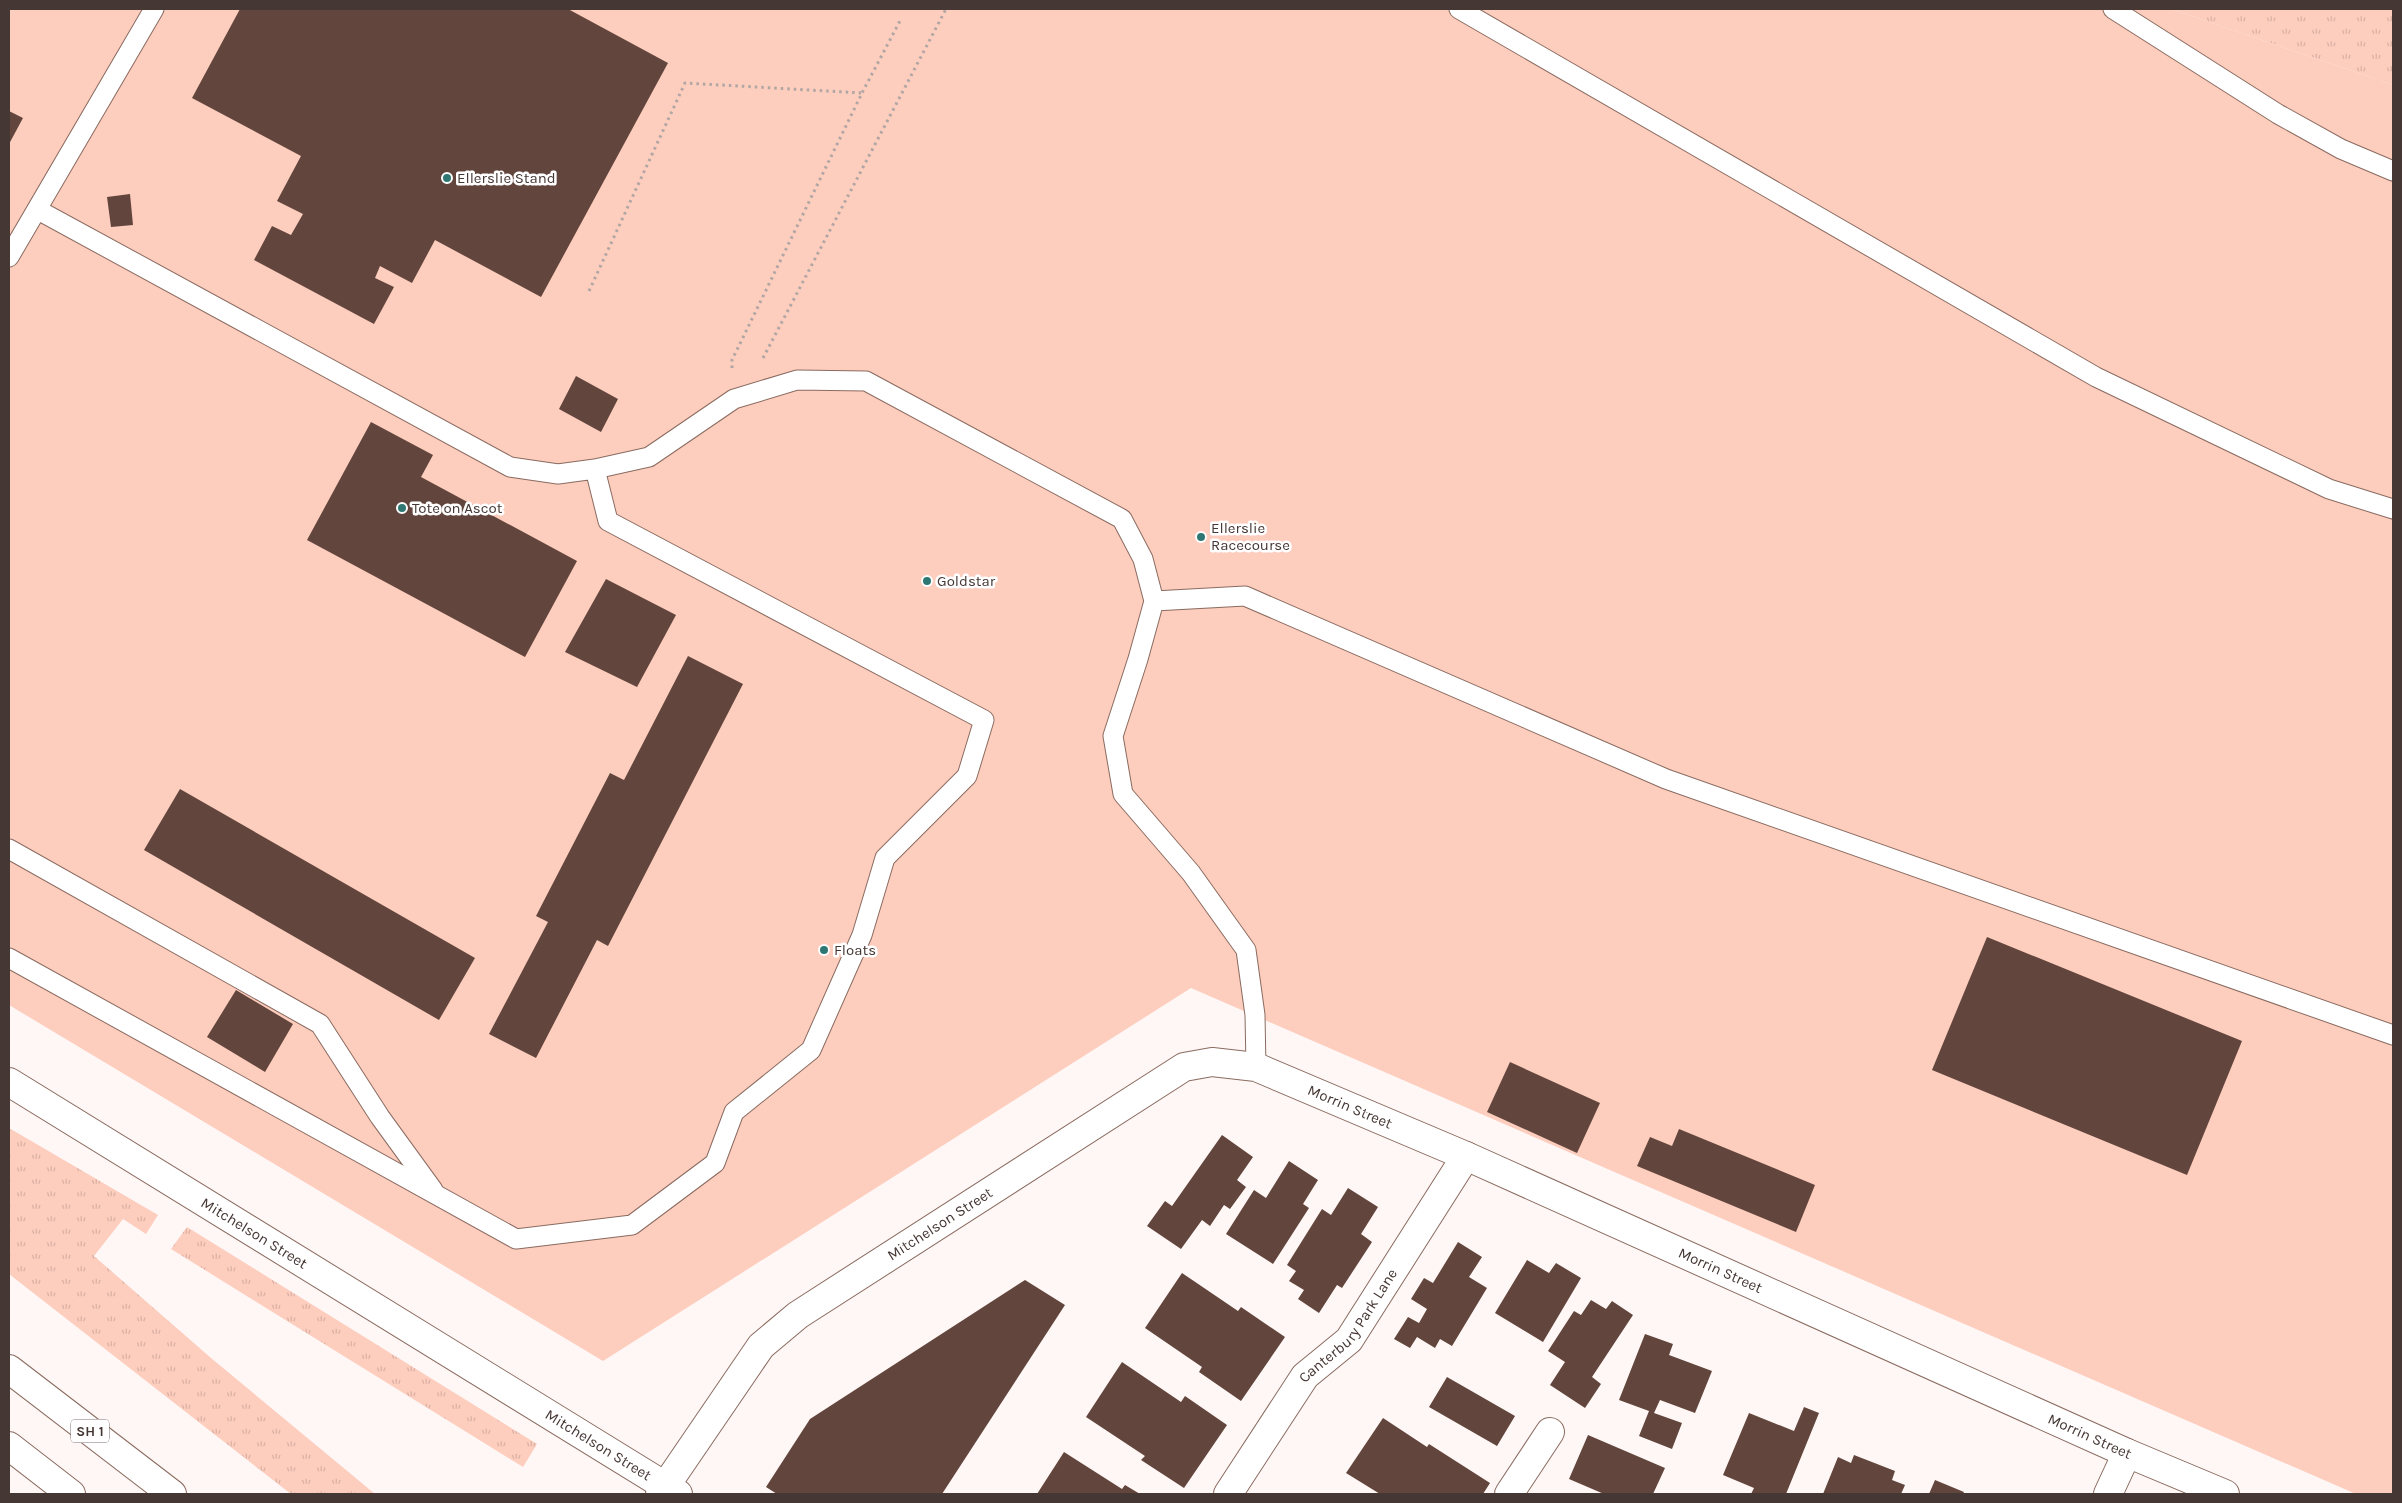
<svg xmlns="http://www.w3.org/2000/svg" width="2402" height="1503" font-family="Karla,sans-serif">
  <style>
    .grass { fill: url(#grass-tufts) }
    .pitch { fill: #fdcdbe }
    .building { fill: #62453c }
    .lines { fill: none; stroke-linecap: round; stroke-linejoin: round }
    .lane-casing { stroke: #8a6b60; stroke-width: 21 }
    .street-casing { stroke: #8a6b60; stroke-width: 30 }
    .highway-casing { stroke: #8a6b60; stroke-width: 30 }
    .path { stroke: #b1a6a3; stroke-width: 3; stroke-dasharray: 2.5 4; stroke-linecap: butt }
    .lane { stroke: #fff; stroke-width: 19 }
    .street { stroke: #fff; stroke-width: 28 }
    .highway { stroke: #fff; stroke-width: 28 }
    .poi-dot { fill: #2e7772; stroke: #fff; stroke-width: 2 }
    .labels { text-anchor: middle; dominant-baseline: central; stroke-width: 5; stroke-linejoin: round; paint-order: stroke }
    .shield { fill: #fff; stroke: #7d7370; stroke-width: 1 }
    .shield-label { font-size: 14px; font-weight: bold; fill: #453733 }
    .poi-label { font-size: 15px; fill: #453733; stroke: #fff; text-anchor: start }
    .street-label { font-size: 15px; fill: #453733; stroke: #fff }
  </style>
  <defs>
    <pattern id="grass-tufts" width="24" height="20" patternUnits="userSpaceOnUse" patternTransform="scale(1.25)"><rect width="24" height="20" fill="#fdcdbe"/><path d="M3 7l-1-3M5 7V3M7 7l1-3M15 17l-1-3M17 17v-4M19 17l1-3" fill="none" stroke="#dab1a4"/></pattern>
  </defs>
  <rect width="100%" height="100%" fill="#fff7f5"/>
  <path class="grass" d="M2171,9H2393V85Z
    M9,1128L158,1215L146,1234L123,1219L94,1256L211,1358L375,1494H291L9,1274Z
    M187,1227L537,1444L523,1467L171,1249Z"/>
  <path class="pitch" d="M9,9H2171L2393,85V1494H2356L1191,988L603,1361L9,1005Z"/>
  <path class="building" d="M240,9H568L668,63L541,297L435,240L412,283L380,266L375,278L394,287L374,324L254,260L272,226L291,235L303,214L277,201L301,156L192,98Z
    M9,111L23,118L9,144Z
    M130,194L133,225L111,227L107,197Z
    M576,376L618,399L601,432L559,409Z
    M371,422L433,455L421,477L577,561L525,657L307,540Z
    M606,579L676,615L637,687L565,652Z
    M688,656L743,684L608,946L597,940L536,1058L489,1034L548,922L536,916L610,773L624,780Z
    M180,789L475,958L439,1020L144,850Z
    M1987,937L2242,1041L2187,1175L1932,1070Z
    M236,990L293,1024L265,1072L207,1037Z
    M1510,1062L1600,1103L1577,1153L1487,1112Z
    M1679,1129L1815,1185L1796,1232L1637,1166L1650,1137L1672,1146Z
    M1222,1135L1253,1157L1237,1180L1246,1187L1230,1209L1224,1205L1210,1226L1202,1220L1181,1249L1147,1226L1165,1201L1172,1206Z
    M1289,1161L1318,1180L1303,1204L1309,1208L1273,1264L1226,1234L1254,1190L1266,1198Z
    M1348,1188L1378,1207L1361,1234L1372,1242L1342,1288L1337,1285L1319,1313L1298,1299L1304,1290L1289,1281L1296,1271L1287,1265L1322,1209L1331,1215Z
    M1458,1242L1482,1257L1469,1277L1487,1288L1452,1346L1440,1339L1435,1348L1417,1337L1410,1348L1394,1339L1408,1317L1419,1323L1427,1309L1411,1299L1424,1278L1433,1283Z
    M1527,1260L1549,1273L1556,1263L1581,1278L1543,1342L1495,1313Z
    M1182,1273L1238,1311L1241,1307L1285,1337L1241,1401L1199,1372L1202,1367L1145,1328Z
    M1025,1280L1065,1305L942,1494H777L766,1487L810,1419Z
    M1591,1300L1606,1309L1612,1301L1633,1315L1592,1377L1601,1384L1585,1408L1550,1385L1565,1362L1548,1351L1574,1311L1581,1315Z
    M1645,1334L1673,1344L1669,1355L1712,1371L1695,1413L1660,1400L1654,1413L1682,1423L1672,1449L1639,1436L1649,1411L1619,1400Z
    M1122,1362L1181,1402L1185,1396L1227,1425L1184,1488L1141,1460L1145,1456L1086,1417Z
    M1447,1377L1515,1416L1497,1446L1429,1407Z
    M1804,1407L1819,1413L1786,1494H1751L1754,1488L1723,1475L1749,1413L1794,1431Z
    M1383,1418L1427,1447L1429,1444L1490,1483L1483,1494H1380L1346,1473Z
    M1588,1435L1665,1468L1653,1494H1604L1569,1479Z
    M1064,1452L1122,1489L1125,1485L1140,1494H1037Z
    M1854,1455L1895,1471L1892,1480L1905,1485L1901,1494H1823L1838,1457L1851,1463Z
    M1935,1480L1964,1492L1963,1494H1929Z"/>
  <g class="lines">
    <g class="lane-casing">
      <path id="lane" d="M1459,9L2096,377L2329,489L2393,509
        M2113,9L2278,114L2341,149L2393,171
        M38,210L510,467L558,474L595,469L649,457L734,399L797,380L866,381L1122,519L1143,559L1154,601L1138,659L1113,736L1123,794L1191,873L1246,950L1255,1015L1256,1067
        M9,257L154,9
        M1154,601L1245,596L1666,779L2393,1035
        M9,849L320,1024L380,1117L433,1190
        M9,958L516,1239L632,1225L715,1163L734,1112L811,1050L862,935L885,858L967,776L984,720L608,521L595,469"/>
    </g>
    <g class="street-casing">
      <g id="street">
        <path id="s1" d="M9,1082L678,1494"/>
        <path id="s2" d="M660,1494L761,1346L798,1315L1184,1067L1212,1062L1256,1067L1466,1156L2127,1453L2225,1494"/>
        <path id="s3" d="M1228,1494L1305,1376L1349,1340L1466,1156"/>
        <path d="M1509,1494L1550,1432"/>
        <path d="M2108,1494L2127,1453"/>
      </g>
    </g>
    <g class="highway-casing">
      <path id="highway" d="M9,1369L172,1494
        M9,1446L71,1494"/>
    </g>
    <path class="path" d="M589,291L685,83L862,93
      M763,358L946,9
      M732,368V360L862,93L901,19"/>
    <use href="#lane" class="lane"/>
    <use href="#street" class="street"/>
    <use href="#highway" class="highway"/>
  </g>
  <g class="poi-dot">
    <circle cx="447" cy="178" r="5"/>
    <circle cx="402" cy="508" r="5"/>
    <circle cx="1201" cy="537" r="5"/>
    <circle cx="927" cy="581" r="5"/>
    <circle cx="824" cy="950" r="5"/>
  </g>
  <g class="labels">
    <rect class="shield" x="71" y="1419.5" width="38" height="23" rx="4"/>
    <g class="shield-label">
      <text x="90" y="1431">SH 1</text>
    </g>
    <g class="poi-label">
      <text x="457" y="178">Ellerslie Stand</text>
      <text x="412" y="508">Tote on Ascot</text>
      <text x="1211" y="528">Ellerslie<tspan x="1211" dy="17">Racecourse</tspan></text>
      <text x="937" y="581">Goldstar</text>
      <text x="834" y="950">Floats</text>
    </g>
    <g class="street-label">
      <text stroke="none"><textPath href="#s2" startOffset="861">Morrin Street</textPath></text>
      <text stroke="none"><textPath href="#s2" startOffset="396">Mitchelson Street</textPath></text>
      <text stroke="none"><textPath href="#s1" startOffset="288">Mitchelson Street</textPath></text>
      <text stroke="none"><textPath href="#s2" startOffset="1266">Morrin Street</textPath></text>
      <text stroke="none"><textPath href="#s3" startOffset="208">Canterbury Park Lane</textPath></text>
      <text stroke="none"><textPath href="#s2" startOffset="1671">Morrin Street</textPath></text>
      <text stroke="none"><textPath href="#s1" startOffset="692">Mitchelson Street</textPath></text>
    </g>
  </g>
  <rect width="2402" height="1503" fill="none" stroke="#453733" stroke-width="20"/>
</svg>
